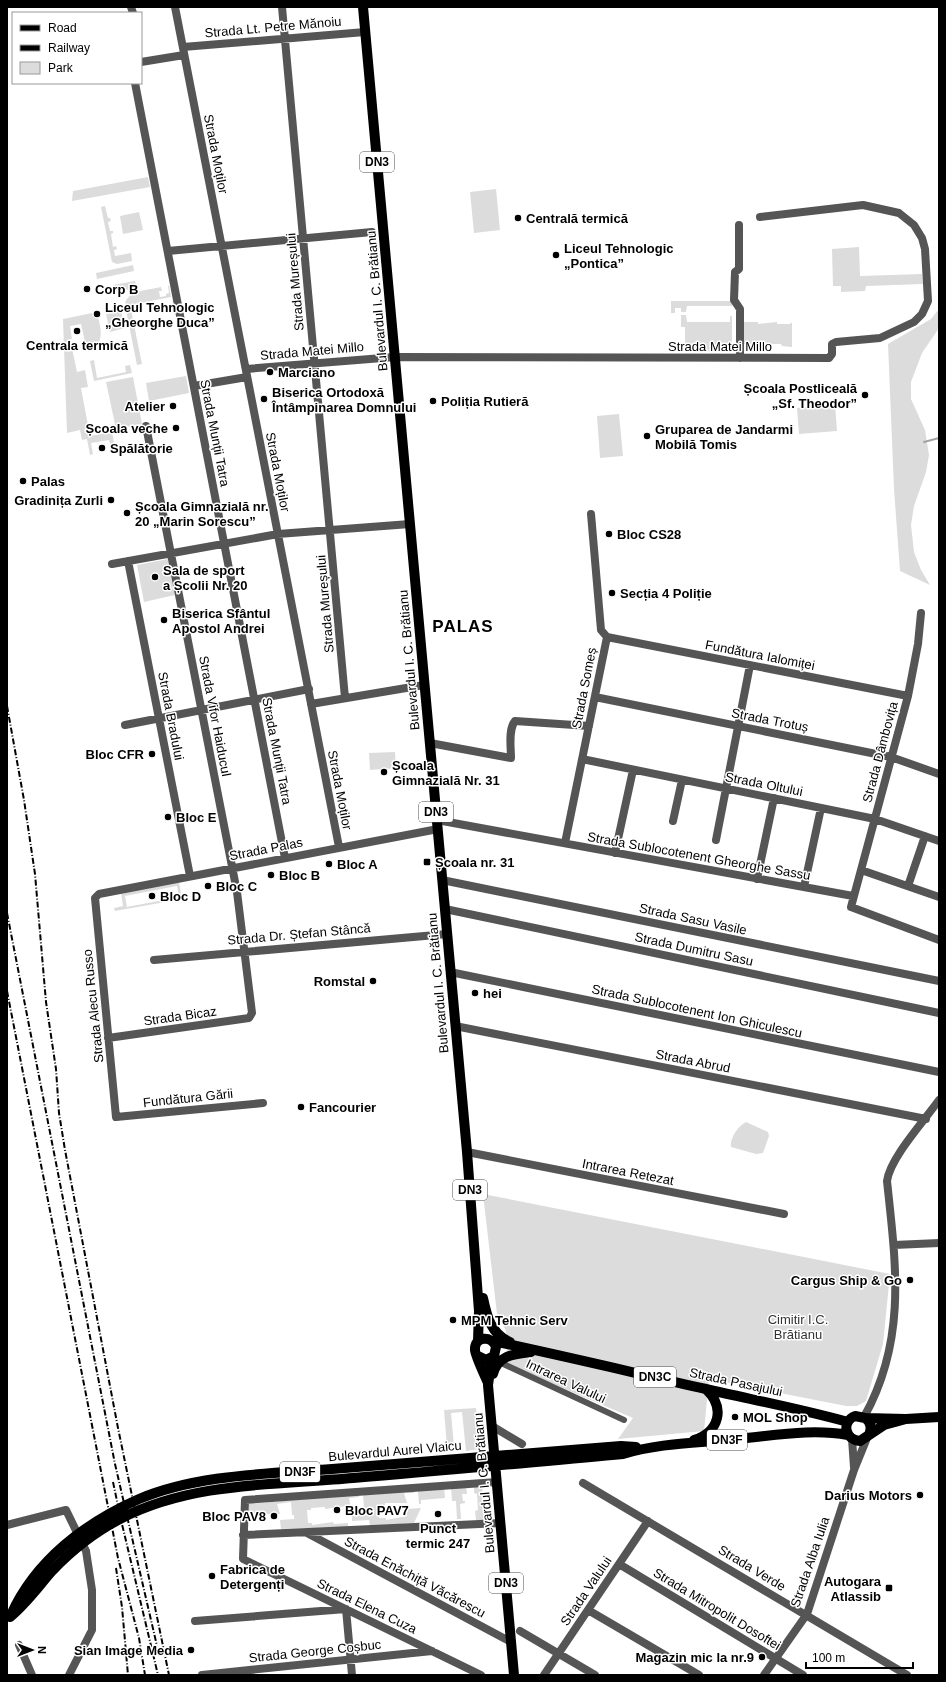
<svg xmlns="http://www.w3.org/2000/svg" width="946" height="1682" font-family="Helvetica,sans-serif">
  <style>
    .green { fill: #dcdcdc; fill-rule: evenodd }
    .lines { fill: none; stroke-linecap: round; stroke-linejoin: round }
    .stream { stroke: #a3a3a3; stroke-width: 2 }
    .pedestrian { stroke: #555; stroke-width: 6 }
    .minor { stroke: #555; stroke-width: 8 }
    .tertiary { stroke: #555; stroke-width: 8 }
    .primary { stroke: #000; stroke-width: 10 }
    .rail { stroke: #000; stroke-width: 2; stroke-dasharray: 6 2 1 2; stroke-linecap: butt }
    .poi-dot { fill: #000; stroke: #fff; stroke-width: 1.5 }
    .labels { text-anchor: middle; dominant-baseline: central; stroke-width: 3; stroke-linejoin: round; paint-order: stroke }
    .shield { fill: #fff; stroke: #4c4c4c; stroke-width: 1 }
    .shield-label { font-size: 12px; font-weight: bold; fill: #000 }
    .street-label { font-size: 13px; fill: #000; stroke: #fff }
    .poi-label { font-size: 13px; font-weight: bold; fill: #000; stroke: #fff; text-anchor: start }
    .park-label { font-size: 13px; fill: #333; stroke: #fff }
    .district-label { font-size: 17px; font-weight: bold; letter-spacing: 1px; fill: #000; stroke: #fff }
  </style>
  <rect width="100%" height="100%" fill="#fff"/>
  <path class="green" d="M148,177L150,187L72,201L73,191Z
    M496,189L500,230L474,233L470,192Z
    M105,206L108,218H110L111,221L108,222L110,231H113V233L111,234L113,247L116,246L117,249L114,250L115,256L131,253L132,261L117,264L112,262L101,207Z
    M139,212L143,230L123,234L120,216Z
    M859,247L860,276L922,274L923,284L866,286L865,291L841,292V286H833L832,249Z
    M133,265L134,271L97,279L96,273Z
    M135,281L137,288L114,292L113,285Z
    M169,285L171,297L130,305L142,364L137,365L125,305C126,290 150,290 161,287L162,291H159L160,297L166,296V294L169,293L168,286Z
    M671,301H732V306H687L686,312H681V308H675V313H671Z
    M939,309V328L922,353L911,382V399L925,430L929,455L926,472L914,506L911,525L914,552L921,570L930,585L900,571L894,489L888,344L931,319Z
    M121,311L125,328L110,332L106,314Z
    M97,312C100,326 105,338 94,350L87,351L81,324L70,326L72,339H70L77,372L85,370L88,387L81,388L90,436L112,432L114,443L110,444L109,440L91,443L93,454L90,455L87,439L82,440L80,430L67,433L63,319Z
    M681,315H686L687,322H730V316H732V351H685V327H681Z
    M744,322H758V324L777,322V324H790V323H792V347L782,346L781,344H744Z
    M94,360L97,378L126,372L125,366L130,365L132,373L94,381L90,361Z
    M186,376L189,393L149,401L146,383Z
    M133,377L142,424L116,429L106,382Z
    M835,405L837,431L799,434L797,408Z
    M619,414L623,456L600,458L597,416Z
    M168,559L175,595L144,602L137,565Z
    M395,752L396,768L370,770L369,753Z
    M179,882L182,899L115,911L114,908L123,906L121,893ZM177,886L179,897L127,907L125,896Z
    M746,1122L768,1132L769,1136L763,1153L756,1154L731,1147C729,1139 739,1125 746,1122Z
    M483,1194L890,1274L883,1344L866,1401L857,1406H846L709,1379L704,1431L618,1439L633,1418L502,1362L507,1358L506,1331L497,1314Z
    M476,1408L480,1449L466,1451L462,1412L451,1413L454,1446L447,1447L444,1410Z
    M466,1486L467,1494H462L463,1501H465V1503L460,1504L461,1519H457L456,1501H452L451,1487Z
    M474,1486H482L485,1520H476L475,1511L478,1510L477,1494L474,1493Z
    M444,1487L445,1498L421,1500V1504H419L418,1491H414V1493H404L407,1503H385V1505H377L379,1518H386V1520L407,1516V1509L421,1508L414,1523L370,1526L369,1520L352,1521V1514L366,1512L365,1508H364L363,1495H359V1497L349,1498L351,1508H347L346,1506L325,1509V1507L311,1508V1510H307L308,1523H312V1525L333,1522L334,1524L348,1523V1527L281,1529L280,1520L294,1519V1515H292L291,1502L277,1504L280,1514H258V1516H250L248,1504Z"/>
  <g class="lines">
    <path class="stream" d="M924,442L939,438"/>
    <path class="pedestrian" d="M499,1362L624,1420"/>
    <path class="minor" d="M131,7L133,13
      M175,7L339,847
      M282,7L345,698
      M183,47L365,32
      M141,62L184,55
      M135,83L285,858
      M739,225V269L735,272L734,300L740,309V358
      M168,251L372,232
      M246,369L395,357L829,358L832,354V344L836,342L880,338L914,322L922,314L928,301L925,249L922,238L914,225L899,213L863,205L760,217
      M194,386L247,377
      M591,514L601,630L607,637
      M128,561L190,876
      M112,564L278,534L410,524
      M921,613L918,644L908,696L851,907L939,940
      M607,637L908,696
      M595,697L891,757L939,774
      M311,704L424,685
      M125,725L309,689
      M430,743L511,758C511,748 508,729 515,721L589,726
      M582,759L875,819L939,841
      M437,820L853,896
      M673,821L682,780
      M716,840L750,665
      M565,843L607,637
      M615,853L633,770
      M861,870L939,897
      M757,879L774,798
      M442,880L939,981
      M908,886L925,836
      M804,887L821,808
      M445,909L939,1013
      M154,960L447,934
      M450,972L939,1072
      M455,1026L926,1119
      M108,1038L249,1018L252,1013L237,892L146,426
      M263,1103L116,1117L95,898L99,894L438,829
      M467,1152L784,1214
      M894,1245L939,1243
      M864,1417C907,1340 896,1265 887,1181C890,1158 924,1121 939,1100
      M492,1426L522,1444
      M583,1483L907,1675
      M7,1525L66,1510L86,1551L92,1590V1630L69,1675
      M307,1533L511,1642
      M243,1535L501,1523
      M619,1564L803,1675
      M588,1610L699,1675
      M195,1621L346,1609L352,1675
      M520,1631L595,1675
      M19,1645L32,1675
      M202,1675L432,1651
      M481,1675L243,1559L245,1500L497,1482
      M544,1675L648,1521"/>
    <path class="tertiary" d="M852,1439L854,1467
      M764,1675L807,1614L854,1470L867,1438"/>
    <path class="primary" d="M363,7L467,1152L479,1311L478,1341
      M483,1298C487,1317 491,1334 510,1342
      M493,1341C564,1356 635,1373 706,1389C754,1400 801,1409 848,1422
      M478,1356L486,1360L494,1356L496,1347C492,1335 474,1336 475,1350C475,1355 485,1376 488,1383
      M492,1357L488,1385L514,1675
      M493,1374C498,1355 514,1354 531,1352
      M865,1418L906,1419L939,1417
      M869,1435C872,1428 871,1422 865,1418L855,1416C841,1422 845,1440 860,1441L884,1425L906,1419
      M694,1440C719,1432 726,1408 706,1389
      M11,1615C35,1561 86,1522 139,1499C198,1474 269,1474 332,1469C429,1461 525,1453 621,1446L636,1447
      M10,1617C26,1604 38,1587 52,1571C71,1551 95,1532 120,1519C191,1482 275,1485 353,1478C443,1471 533,1462 623,1454C659,1443 698,1443 735,1439C772,1436 811,1428 848,1435"/>
    <path class="rail" d="M7,706L24,800L35,874L46,1002L56,1069L59,1113L65,1150L118,1428L169,1675
      M7,913L115,1464L157,1646
      M7,991L118,1558L139,1638L145,1675
      M113,1482L121,1520L158,1675
      M116,1568L122,1607L128,1675"/>
  </g>
  <g class="poi-dot">
    <circle cx="518" cy="218" r="4"/>
    <circle cx="556" cy="255" r="4"/>
    <circle cx="87" cy="289" r="4"/>
    <circle cx="97" cy="314" r="4"/>
    <circle cx="77" cy="331" r="4"/>
    <circle cx="270" cy="372" r="4"/>
    <circle cx="865" cy="395" r="4"/>
    <circle cx="264" cy="399" r="4"/>
    <circle cx="433" cy="401" r="4"/>
    <circle cx="173" cy="406" r="4"/>
    <circle cx="176" cy="428" r="4"/>
    <circle cx="647" cy="436" r="4"/>
    <circle cx="102" cy="448" r="4"/>
    <circle cx="23" cy="481" r="4"/>
    <circle cx="111" cy="500" r="4"/>
    <circle cx="127" cy="513" r="4"/>
    <circle cx="609" cy="534" r="4"/>
    <circle cx="155" cy="577" r="4"/>
    <circle cx="612" cy="593" r="4"/>
    <circle cx="164" cy="620" r="4"/>
    <circle cx="152" cy="754" r="4"/>
    <circle cx="384" cy="772" r="4"/>
    <circle cx="168" cy="817" r="4"/>
    <rect x="423" y="858" width="8" height="8" rx="2"/>
    <circle cx="329" cy="864" r="4"/>
    <circle cx="271" cy="875" r="4"/>
    <circle cx="208" cy="886" r="4"/>
    <circle cx="152" cy="896" r="4"/>
    <circle cx="373" cy="981" r="4"/>
    <circle cx="475" cy="993" r="4"/>
    <circle cx="301" cy="1107" r="4"/>
    <circle cx="910" cy="1280" r="4"/>
    <circle cx="453" cy="1320" r="4"/>
    <circle cx="735" cy="1417" r="4"/>
    <circle cx="920" cy="1495" r="4"/>
    <circle cx="337" cy="1510" r="4"/>
    <circle cx="438" cy="1514" r="4"/>
    <circle cx="274" cy="1516" r="4"/>
    <circle cx="212" cy="1576" r="4"/>
    <rect x="885" y="1584" width="8" height="8" rx="2"/>
    <circle cx="191" cy="1650" r="4"/>
    <circle cx="762" cy="1657" r="4"/>
  </g>
  <g class="labels">
    <g class="shield">
      <rect x="360" y="152" width="34" height="20" rx="3"/>
      <rect x="419" y="802" width="34" height="20" rx="3"/>
      <rect x="453" y="1180" width="34" height="20" rx="3"/>
      <rect x="634" y="1367" width="42" height="20" rx="3"/>
      <rect x="707" y="1430" width="40" height="20" rx="3"/>
      <rect x="280" y="1462" width="40" height="20" rx="3"/>
      <rect x="489" y="1573" width="34" height="20" rx="3"/>
    </g>
    <g class="shield-label">
      <text x="377" y="162">DN3</text>
      <text x="436" y="812">DN3</text>
      <text x="470" y="1190">DN3</text>
      <text x="655" y="1377">DN3C</text>
      <text x="727" y="1440">DN3F</text>
      <text x="300" y="1472">DN3F</text>
      <text x="506" y="1583">DN3</text>
    </g>
    <g class="street-label">
      <text transform="translate(273 27) rotate(-5)">Strada Lt. Petre Mănoiu</text>
      <text transform="translate(216 154) rotate(79)">Strada Moților</text>
      <text transform="translate(295 282) rotate(-95)">Strada Mureșului</text>
      <text transform="translate(377 301) rotate(-95)">Bulevardul I. C. Brătianu</text>
      <text x="720" y="346">Strada Matei Millo</text>
      <text transform="translate(312 351) rotate(-5)">Strada Matei Millo</text>
      <text transform="translate(215 433) rotate(79)">Strada Munții Tatra</text>
      <text transform="translate(278 472) rotate(79)">Strada Moților</text>
      <text transform="translate(325 604) rotate(-95)">Strada Mureșului</text>
      <text transform="translate(760 655) rotate(11)">Fundătura Ialomiței</text>
      <text transform="translate(409 660) rotate(-95)">Bulevardul I. C. Brătianu</text>
      <text transform="translate(584 688) rotate(-79)">Strada Someș</text>
      <text transform="translate(171 716) rotate(79)">Strada Bradului</text>
      <text transform="translate(215 716) rotate(79)">Strada Vifor Haiducul</text>
      <text transform="translate(770 720) rotate(11)">Strada Trotuș</text>
      <text transform="translate(277 751) rotate(79)">Strada Munții Tatra</text>
      <text transform="translate(880 752) rotate(-75)">Strada Dâmbovița</text>
      <text transform="translate(764 784) rotate(11)">Strada Oltului</text>
      <text transform="translate(340 790) rotate(79)">Strada Moților</text>
      <text transform="translate(266 849) rotate(-11)">Strada Palas</text>
      <text transform="translate(699 856) rotate(10)">Strada Sublocotenent Gheorghe Sassu</text>
      <text transform="translate(693 919) rotate(12)">Strada Sasu Vasile</text>
      <text transform="translate(299 934) rotate(-5)">Strada Dr. Ștefan Stâncă</text>
      <text transform="translate(694 949) rotate(12)">Strada Dumitru Sasu</text>
      <text transform="translate(438 983) rotate(-95)">Bulevardul I. C. Brătianu</text>
      <text transform="translate(93 1006) rotate(-96)">Strada Alecu Russo</text>
      <text transform="translate(697 1011) rotate(12)">Strada Sublocotenent Ion Ghiculescu</text>
      <text transform="translate(180 1016) rotate(-8)">Strada Bicaz</text>
      <text transform="translate(693 1061) rotate(11)">Strada Abrud</text>
      <text transform="translate(188 1098) rotate(-6)">Fundătura Gării</text>
      <text transform="translate(628 1172) rotate(11)">Intrarea Retezat</text>
      <text transform="translate(566 1381) rotate(25)">Intrarea Valului</text>
      <text transform="translate(736 1382) rotate(12)">Strada Pasajului</text>
      <text transform="translate(395 1451) rotate(-5)">Bulevardul Aurel Vlaicu</text>
      <text transform="translate(484 1483) rotate(-95)">Bulevardul I. C. Brătianu</text>
      <text transform="translate(810 1562) rotate(-71)">Strada Alba Iulia</text>
      <text transform="translate(752 1568) rotate(31)">Strada Verde</text>
      <text transform="translate(415 1577) rotate(28)">Strada Enăchiță Văcărescu</text>
      <text transform="translate(586 1591) rotate(-56)">Strada Valului</text>
      <text transform="translate(367 1606) rotate(26)">Strada Elena Cuza</text>
      <text transform="translate(717 1609) rotate(31)">Strada Mitropolit Dosoftei</text>
      <text transform="translate(315 1651) rotate(-6)">Strada George Coșbuc</text>
    </g>
    <g class="poi-label">
      <text x="526" y="218">Centrală termică</text>
      <text x="564" y="248">Liceul Tehnologic<tspan x="564" dy="15">„Pontica”</tspan></text>
      <text x="95" y="289">Corp B</text>
      <text x="105" y="307">Liceul Tehnologic<tspan x="105" dy="15">„Gheorghe Duca”</tspan></text>
      <text x="77" y="345" text-anchor="middle">Centrala termică</text>
      <text x="278" y="372">Marciano</text>
      <text x="857" y="388" text-anchor="end">Școala Postliceală<tspan x="857" dy="15">„Sf. Theodor”</tspan></text>
      <text x="272" y="392">Biserica Ortodoxă<tspan x="272" dy="15">Întâmpinarea Domnului</tspan></text>
      <text x="441" y="401">Poliția Rutieră</text>
      <text x="165" y="406" text-anchor="end">Atelier</text>
      <text x="168" y="428" text-anchor="end">Școala veche</text>
      <text x="655" y="429">Gruparea de Jandarmi<tspan x="655" dy="15">Mobilă Tomis</tspan></text>
      <text x="110" y="448">Spălătorie</text>
      <text x="31" y="481">Palas</text>
      <text x="103" y="500" text-anchor="end">Gradinița Zurli</text>
      <text x="135" y="506">Școala Gimnazială nr.<tspan x="135" dy="15">20 „Marin Sorescu”</tspan></text>
      <text x="617" y="534">Bloc CS28</text>
      <text x="163" y="570">Sala de sport<tspan x="163" dy="15">a Școlii Nr. 20</tspan></text>
      <text x="620" y="593">Secția 4 Poliție</text>
      <text x="172" y="613">Biserica Sfântul<tspan x="172" dy="15">Apostol Andrei</tspan></text>
      <text x="144" y="754" text-anchor="end">Bloc CFR</text>
      <text x="392" y="765">Școala<tspan x="392" dy="15">Gimnazială Nr. 31</tspan></text>
      <text x="176" y="817">Bloc E</text>
      <text x="435" y="862">Școala nr. 31</text>
      <text x="337" y="864">Bloc A</text>
      <text x="279" y="875">Bloc B</text>
      <text x="216" y="886">Bloc C</text>
      <text x="160" y="896">Bloc D</text>
      <text x="365" y="981" text-anchor="end">Romstal</text>
      <text x="483" y="993">hei</text>
      <text x="309" y="1107">Fancourier</text>
      <text x="902" y="1280" text-anchor="end">Cargus Ship &amp; Go</text>
      <text x="461" y="1320">MPM Tehnic Serv</text>
      <text x="743" y="1417">MOL Shop</text>
      <text x="912" y="1495" text-anchor="end">Darius Motors</text>
      <text x="345" y="1510">Bloc PAV7</text>
      <text x="266" y="1516" text-anchor="end">Bloc PAV8</text>
      <text x="438" y="1528" text-anchor="middle">Punct<tspan x="438" dy="15">termic 247</tspan></text>
      <text x="220" y="1569">Fabrica de<tspan x="220" dy="15">Detergenți</tspan></text>
      <text x="881" y="1581" text-anchor="end">Autogara<tspan x="881" dy="15">Atlassib</tspan></text>
      <text x="183" y="1650" text-anchor="end">Sian Image Media</text>
      <text x="754" y="1657" text-anchor="end">Magazin mic la nr.9</text>
    </g>
    <g class="park-label">
      <text x="798" y="1319">Cimitir I.C.<tspan x="798" dy="15">Brătianu</tspan></text>
    </g>
    <g class="district-label">
      <text x="463" y="626">PALAS</text>
    </g>
  </g>
  <rect width="946" height="1682" fill="none" stroke="#000000" stroke-width="16"/>
  <rect x="12" y="12" width="130" height="72" fill="#ffffff" stroke="#999999"/>
  <rect x="20" y="25" width="20" height="6" fill="#000000" stroke="#999999"/>
  <text x="48" y="32" font-size="12" fill="#000000">Road</text>
  <rect x="20" y="45" width="20" height="6" fill="#000000" stroke="#999999"/>
  <text x="48" y="52" font-size="12" fill="#000000">Railway</text>
  <rect x="20" y="62" width="20" height="12" fill="#dcdcdc" stroke="#999999"/>
  <text x="48" y="72" font-size="12" fill="#000000">Park</text>
  <g transform="translate(32 1650) rotate(90)" stroke="#ffffff" stroke-width="3" paint-order="stroke">
  <path d="M0-3L7 15L0 10L-7 15Z" fill="#000000"/>
  <text y="-6" font-size="11" font-weight="bold" text-anchor="middle" fill="#000000">N</text>
  </g>
  <path d="M806 1662v6h107v-6" fill="none" stroke="#000000" stroke-width="2"/>
  <text x="812" y="1662" font-size="12" fill="#000000" stroke="#ffffff" stroke-width="3" paint-order="stroke">100 m</text>
</svg>
